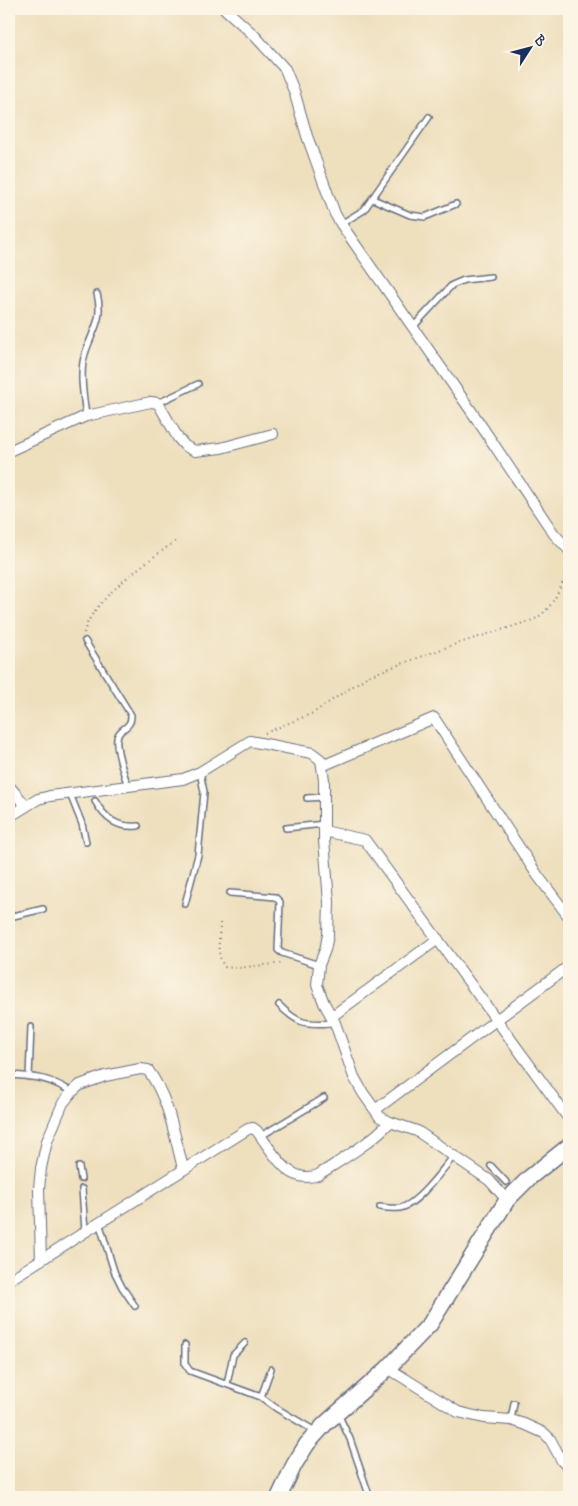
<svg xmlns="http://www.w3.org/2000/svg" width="578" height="1506" font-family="'Indie Flower',sans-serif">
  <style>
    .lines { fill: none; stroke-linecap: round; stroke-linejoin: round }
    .lane-casing { stroke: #656d7f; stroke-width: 8 }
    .street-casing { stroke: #656d7f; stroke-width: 12 }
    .secondary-casing { stroke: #656d7f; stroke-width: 18 }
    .path { stroke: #656d7f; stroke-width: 2; stroke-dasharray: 1 4; stroke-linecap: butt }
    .lane { stroke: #fff; stroke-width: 5 }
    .street { stroke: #fff; stroke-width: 10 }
    .secondary { stroke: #fff; stroke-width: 15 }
  </style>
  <rect width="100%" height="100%" fill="#fcf5e5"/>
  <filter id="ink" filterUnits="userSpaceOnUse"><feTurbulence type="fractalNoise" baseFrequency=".02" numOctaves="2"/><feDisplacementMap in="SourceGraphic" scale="10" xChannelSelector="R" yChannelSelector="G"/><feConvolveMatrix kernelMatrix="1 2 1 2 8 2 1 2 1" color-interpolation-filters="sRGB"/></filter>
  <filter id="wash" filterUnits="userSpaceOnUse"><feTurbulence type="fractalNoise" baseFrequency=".0096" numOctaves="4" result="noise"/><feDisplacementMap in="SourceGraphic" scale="20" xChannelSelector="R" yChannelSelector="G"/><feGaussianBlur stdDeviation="1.12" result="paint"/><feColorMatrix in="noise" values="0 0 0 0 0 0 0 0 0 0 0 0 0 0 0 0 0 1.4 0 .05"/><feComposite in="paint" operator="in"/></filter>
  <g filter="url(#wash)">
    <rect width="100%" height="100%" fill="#eedfbd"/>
  </g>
  <g filter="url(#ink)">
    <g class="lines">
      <g class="lane-casing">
        <path id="lane" d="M373,199L410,215L425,217L456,204
          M341,224L364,210L429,117
          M413,327L452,285L464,280L491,277
          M158,403L198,384
          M86,416C84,398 80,380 83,362C88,335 105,323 97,294
          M85,641L131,715C132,729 119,727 117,738C115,750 124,774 128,786
          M70,794L82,824L86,842
          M307,798L324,797
          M95,801C105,819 117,828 138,826
          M286,828L324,824
          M230,893L275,897L280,902L278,950L282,953L319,965
          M185,904L198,855L204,792L200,772
          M9,917L43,909
          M279,1005C300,1026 306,1024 335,1023
          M9,1075C36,1077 48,1077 72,1092
          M29,1077L31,1027
          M261,1136L324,1098
          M491,1166L506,1182
          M79,1167L81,1179
          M82,1189L85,1231
          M380,1207C386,1208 393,1209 400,1208C417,1205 442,1170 454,1156
          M99,1222L114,1271L122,1287L135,1306
          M185,1345V1364L190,1371L261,1397L276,1408L315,1431
          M227,1384L233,1355L245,1343
          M261,1397L271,1369
          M339,1416L350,1439L368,1492
          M511,1420L514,1403"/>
      </g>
      <g class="street-casing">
        <path id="street" d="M225,9L254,35L285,69L294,91L307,136L335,214L341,224L474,415L554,534L569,550
          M9,451L86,416L151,402L158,403L178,438L185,446L195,451L221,448L273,434
          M322,766L434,718L538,876L569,917
          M9,786L26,806
          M9,817L38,799L50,796L183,779L200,772L250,741L312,753L321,760L324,780V840L329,902L328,935L325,950L319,965L317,985L324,1003L335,1023L354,1077L363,1093L380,1117L390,1122L417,1131L489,1180L507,1200
          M324,831L365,840L569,1119
          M331,1017L438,939
          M375,1110L569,966
          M41,1260L39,1189L41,1168L47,1141L63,1103L72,1092L80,1085L105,1076L140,1069L148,1070C169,1099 174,1134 183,1168
          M9,1280L248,1129L253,1128L257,1131C272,1151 289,1186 318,1175C343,1159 369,1144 390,1122
          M388,1368L458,1412L484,1418L511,1420L524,1424L544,1433L550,1439L562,1461L569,1468"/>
      </g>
      <g class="secondary-casing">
        <path id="secondary" d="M279,1497L294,1465L307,1444L325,1424L388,1368L430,1324L507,1200L529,1178L569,1146"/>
      </g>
      <path class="path" d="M84,633C90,601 150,559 176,541
        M265,733L313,713L368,676L453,645L533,620C553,610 559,589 569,570
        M220,923C220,937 215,955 225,967L237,968L284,963"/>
      <use href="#lane" class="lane"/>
      <use href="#street" class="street"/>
      <use href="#secondary" class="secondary"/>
    </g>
  </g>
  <rect width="578" height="1506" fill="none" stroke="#fcf5e5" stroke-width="30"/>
  <g transform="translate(530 48) rotate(54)" stroke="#fcf5e5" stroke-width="4" paint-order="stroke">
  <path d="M0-4L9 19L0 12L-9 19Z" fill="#1b2f5e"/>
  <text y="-8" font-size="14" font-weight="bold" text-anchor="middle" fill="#1b2f5e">B</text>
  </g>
</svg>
